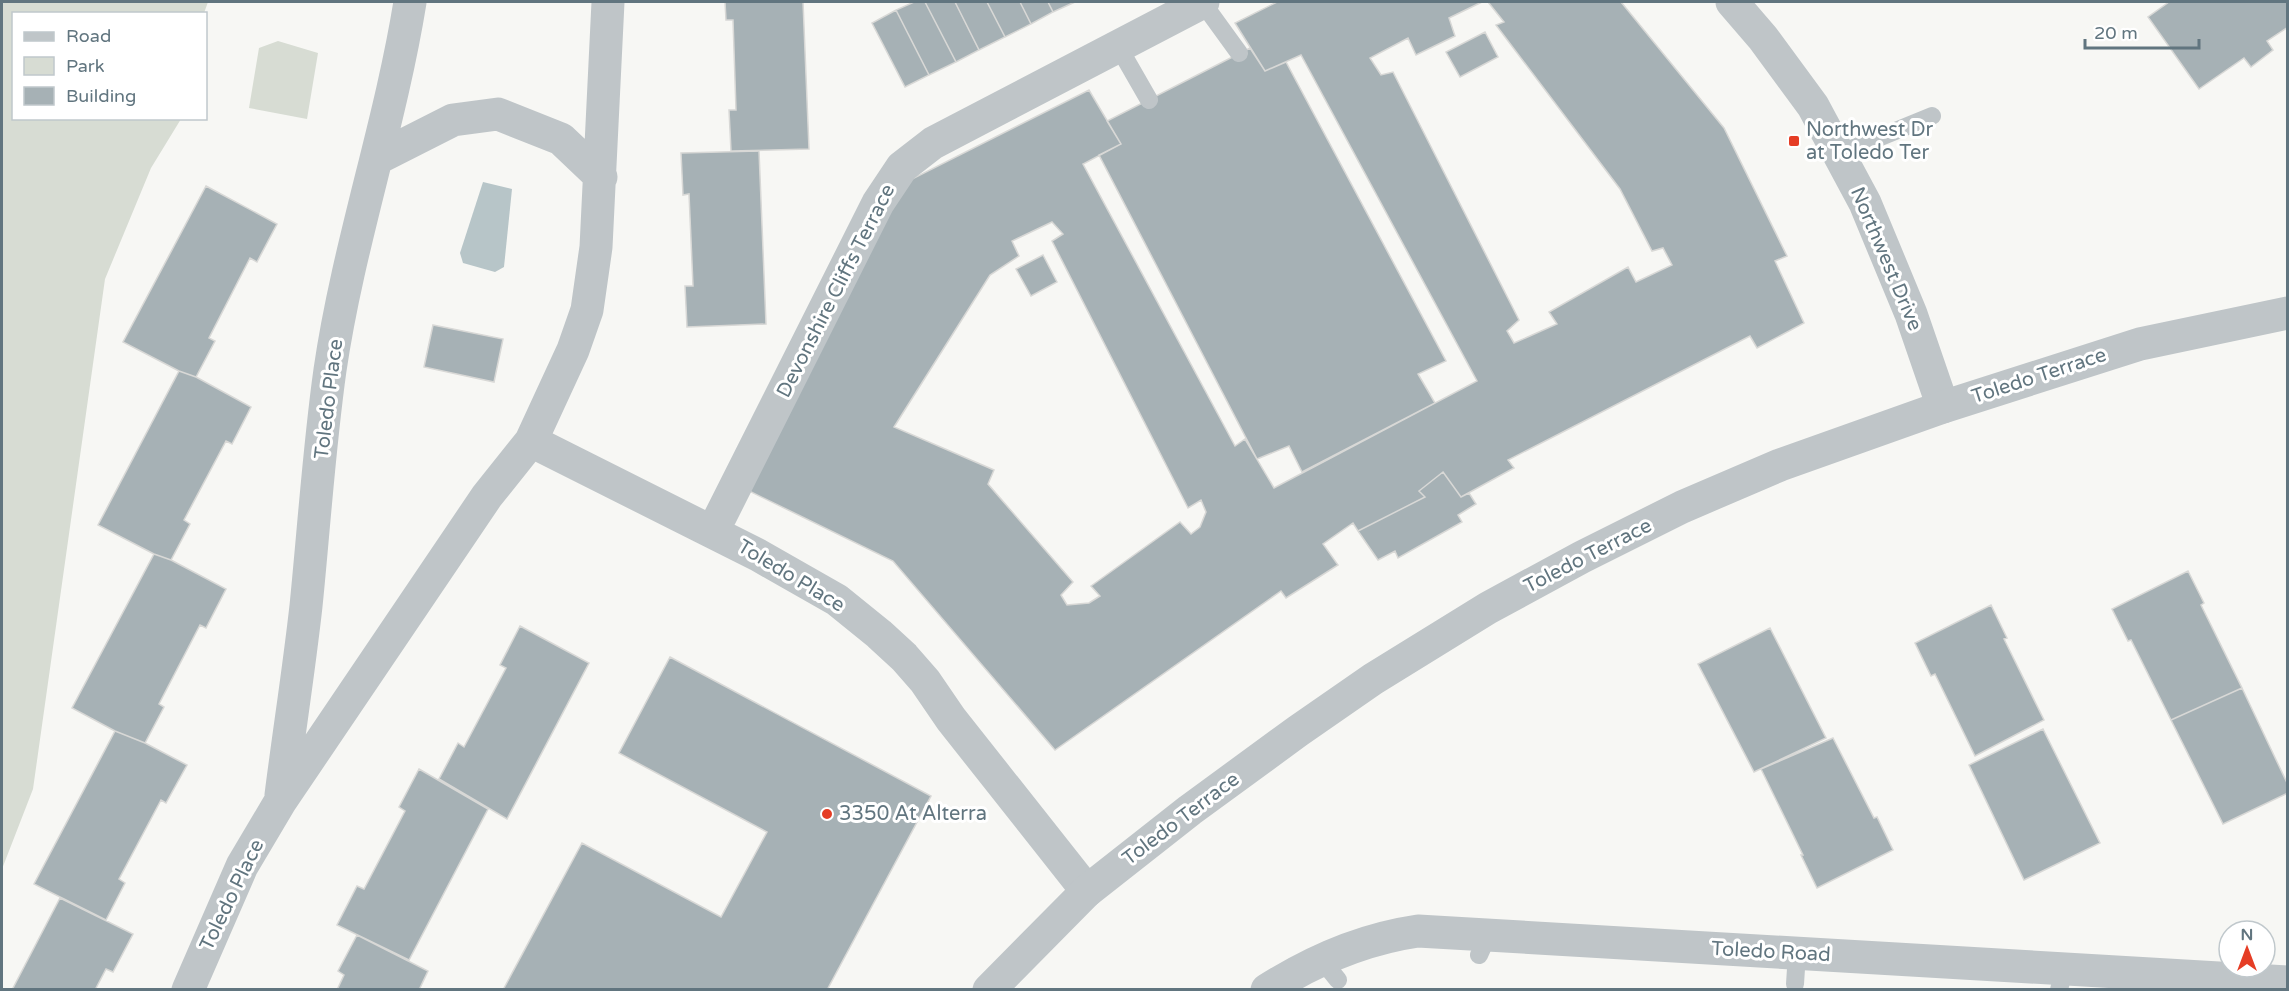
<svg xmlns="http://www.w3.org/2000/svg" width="2289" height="991" font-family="'Varela Round',sans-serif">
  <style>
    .green { fill: #d7dcd3 }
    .water { fill: #b7c5c8 }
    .building { fill: #a6b1b5; stroke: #d8d8d6; stroke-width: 1.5; fill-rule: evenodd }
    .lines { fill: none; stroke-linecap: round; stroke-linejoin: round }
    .service { stroke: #bfc5c8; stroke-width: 18 }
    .minor { stroke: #bfc5c8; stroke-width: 33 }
    .tertiary { stroke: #bfc5c8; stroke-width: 33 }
    .poi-dot { fill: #e53d25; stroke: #fff; stroke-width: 2 }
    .labels { text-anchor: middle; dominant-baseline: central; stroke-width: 6; stroke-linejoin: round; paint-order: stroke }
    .poi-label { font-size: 20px; fill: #61757f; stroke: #fff; text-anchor: start }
    .street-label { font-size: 20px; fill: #61757f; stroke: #fff }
  </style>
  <rect width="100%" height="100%" fill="#f7f7f4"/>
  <path class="green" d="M2,2H208L204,13L14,14V118L181,119L151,168L105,279L33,789L2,869Z
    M278,41L318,53L307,119L249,108L259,48Z"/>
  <path class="water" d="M483,182L512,189L504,267L495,272L463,263L460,253Z"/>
  <path class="building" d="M725,2H803L809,149L731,151L729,110H736L733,20H726Z
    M914,2H925L956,62L929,75L896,10Z
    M925,2H955L979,50L956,62Z
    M955,2H987L1005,37L979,50Z
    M987,2H1020L1031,24L1005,37Z
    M1020,2H1048L1053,12L1031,24Z
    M1048,2H1075L1053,12Z
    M1277,2H1482L1449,18L1455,36L1416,55L1408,38L1370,58L1381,75L1393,72L1519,320L1507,331L1514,343L1557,324L1549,312L1628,267L1636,282L1672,265L1663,248L1652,251L1620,189L1496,25L1504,22L1488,2H1621L1724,128L1787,256L1775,261L1804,323L1757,348L1750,336L1508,460L1514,468L1461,497L1443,472L1419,491L1425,497L1358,531L1353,523L1323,544L1338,565L1286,598L1281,591L1055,750L893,561L743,488L906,182L1089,90L1121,144L1083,164L1235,446L1245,439L1274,488L1477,381L1301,55L1265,71L1235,23ZM1052,222L1063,234L1052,241L1188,508L1201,500L1206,512L1200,527L1191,534L1180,522L1091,586L1100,596L1089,603L1067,605L1061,595L1073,582L988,484L994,470L894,427L990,275L1019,256L1012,241Z
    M2169,2H2288V27L2267,41L2273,50L2251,67L2244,58L2199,89L2148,17Z
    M896,10L929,75L905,87L872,23Z
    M1485,32L1498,57L1460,77L1446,52Z
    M1250,48L1265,71L1286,62L1446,361L1418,374L1435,403L1302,472L1289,446L1257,459L1099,155L1121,144L1107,121Z
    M759,151L766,324L687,327L685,286H693L689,194L683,195L681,153Z
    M206,186L277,224L257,262L250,258L209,338L215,341L196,377L179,371L123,342Z
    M1043,255L1057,282L1031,296L1016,269Z
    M433,325L503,339L494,382L424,367Z
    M179,371L196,377L251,407L232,444L226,441L184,520L190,524L171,560L154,554L98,525Z
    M1443,472L1461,497L1469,493L1476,504L1458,515L1462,522L1398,558L1395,551L1378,560L1358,531L1425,497L1419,491Z
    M154,554L171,560L226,589L206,628L200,625L159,704L164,707L145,743L115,731L72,708Z
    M2188,571L2204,603L2201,605L2242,688L2171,720L2131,640L2128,641L2112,609Z
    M1991,605L2007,638L2004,639L2044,720L1975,756L1935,674L1931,676L1915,643Z
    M520,626L589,663L507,819L439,779L458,743L464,747L506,668L500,665Z
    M1770,628L1826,738L1754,772L1698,664Z
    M670,657L931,796L827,990H503L582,843L721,917L767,832L619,753Z
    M2242,688L2288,785V793L2223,824L2171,720Z
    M2043,729L2100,843L2024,880L1969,765Z
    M115,731L145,743L187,765L166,803L161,800L119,879L125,883L106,920L34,884Z
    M1833,738L1874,818L1877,817L1893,850L1817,888L1801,855H1803L1761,769Z
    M419,769L488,809L409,960L337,925L357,886L364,889L405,811L399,807Z
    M60,898L133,934L113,972L106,969L95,990H12Z
    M357,935L428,971L419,990H337L344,975L338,971Z"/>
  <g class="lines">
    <path class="service" d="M1202,2L1239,53
      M1118,46L1149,100
      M1839,154L1932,116
      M1479,955L1488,935
      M1321,959L1338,980
      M1795,984L1797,953
      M2059,990L2064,969"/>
    <path class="minor" d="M1732,2L1763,38L1813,106L1865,203L1911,314L1943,407
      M378,158L453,120L498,114L561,139L601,177
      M531,441L758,555L837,600L879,634L904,657L925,681L951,719L1087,891
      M713,531L878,203L902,167L933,143L1203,2
      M281,795C289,732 299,669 306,606C314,527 319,448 330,370C348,246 390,126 410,2
      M188,990L242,866L280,802L487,496L531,441L573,350L587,310L596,247L608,2
      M1267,990C1314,960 1363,939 1418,931L2288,982"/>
    <path class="tertiary" d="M989,990L1087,891L1190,810L1298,731L1373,679L1488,608L1582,557L1682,507L1780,465L1943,407L2140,344L2288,313"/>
  </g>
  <g class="poi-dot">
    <rect x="1788" y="135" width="12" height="12" rx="3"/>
    <circle cx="827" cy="814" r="6"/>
  </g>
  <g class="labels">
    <g class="poi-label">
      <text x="1806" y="130">Northwest Dr<tspan x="1806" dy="23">at Toledo Ter</tspan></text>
      <text x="839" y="814">3350 At Alterra</text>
    </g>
    <g class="street-label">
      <text transform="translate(1886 259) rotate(67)">Northwest Drive</text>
      <text transform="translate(836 291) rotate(-63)">Devonshire Cliffs Terrace</text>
      <text transform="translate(2039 376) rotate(-18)">Toledo Terrace</text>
      <text transform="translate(329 399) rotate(-83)">Toledo Place</text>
      <text transform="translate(1588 556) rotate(-27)">Toledo Terrace</text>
      <text transform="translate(791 576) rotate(31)">Toledo Place</text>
      <text transform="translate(1181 819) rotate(-37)">Toledo Terrace</text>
      <text transform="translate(232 895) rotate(-64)">Toledo Place</text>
      <text transform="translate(1771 952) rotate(3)">Toledo Road</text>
    </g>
  </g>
  <rect width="2289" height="991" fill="none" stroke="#61757f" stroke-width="6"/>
  <rect x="12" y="12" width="195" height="108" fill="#ffffff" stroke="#c0c8cc" stroke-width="1.5"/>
  <rect x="24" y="32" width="30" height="9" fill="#bfc5c8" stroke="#c0c8cc" stroke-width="1.5"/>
  <text x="66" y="42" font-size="18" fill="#61757f">Road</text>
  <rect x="24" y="57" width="30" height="18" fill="#d7dcd3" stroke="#c0c8cc" stroke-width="1.5"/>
  <text x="66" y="72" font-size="18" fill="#61757f">Park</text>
  <rect x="24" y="87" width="30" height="18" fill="#a6b1b5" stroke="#c0c8cc" stroke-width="1.5"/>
  <text x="66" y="102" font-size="18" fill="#61757f">Building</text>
  <g transform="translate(2247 949)"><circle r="28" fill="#ffffff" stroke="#c0c8cc" stroke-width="1.5"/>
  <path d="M0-4.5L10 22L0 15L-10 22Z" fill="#e53d25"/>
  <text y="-9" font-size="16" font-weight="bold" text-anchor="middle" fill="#61757f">N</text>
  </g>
  <path d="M2085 39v9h114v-9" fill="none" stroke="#61757f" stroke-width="3"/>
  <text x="2094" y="39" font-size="18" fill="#61757f" stroke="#ffffff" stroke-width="4.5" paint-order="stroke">20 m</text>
</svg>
